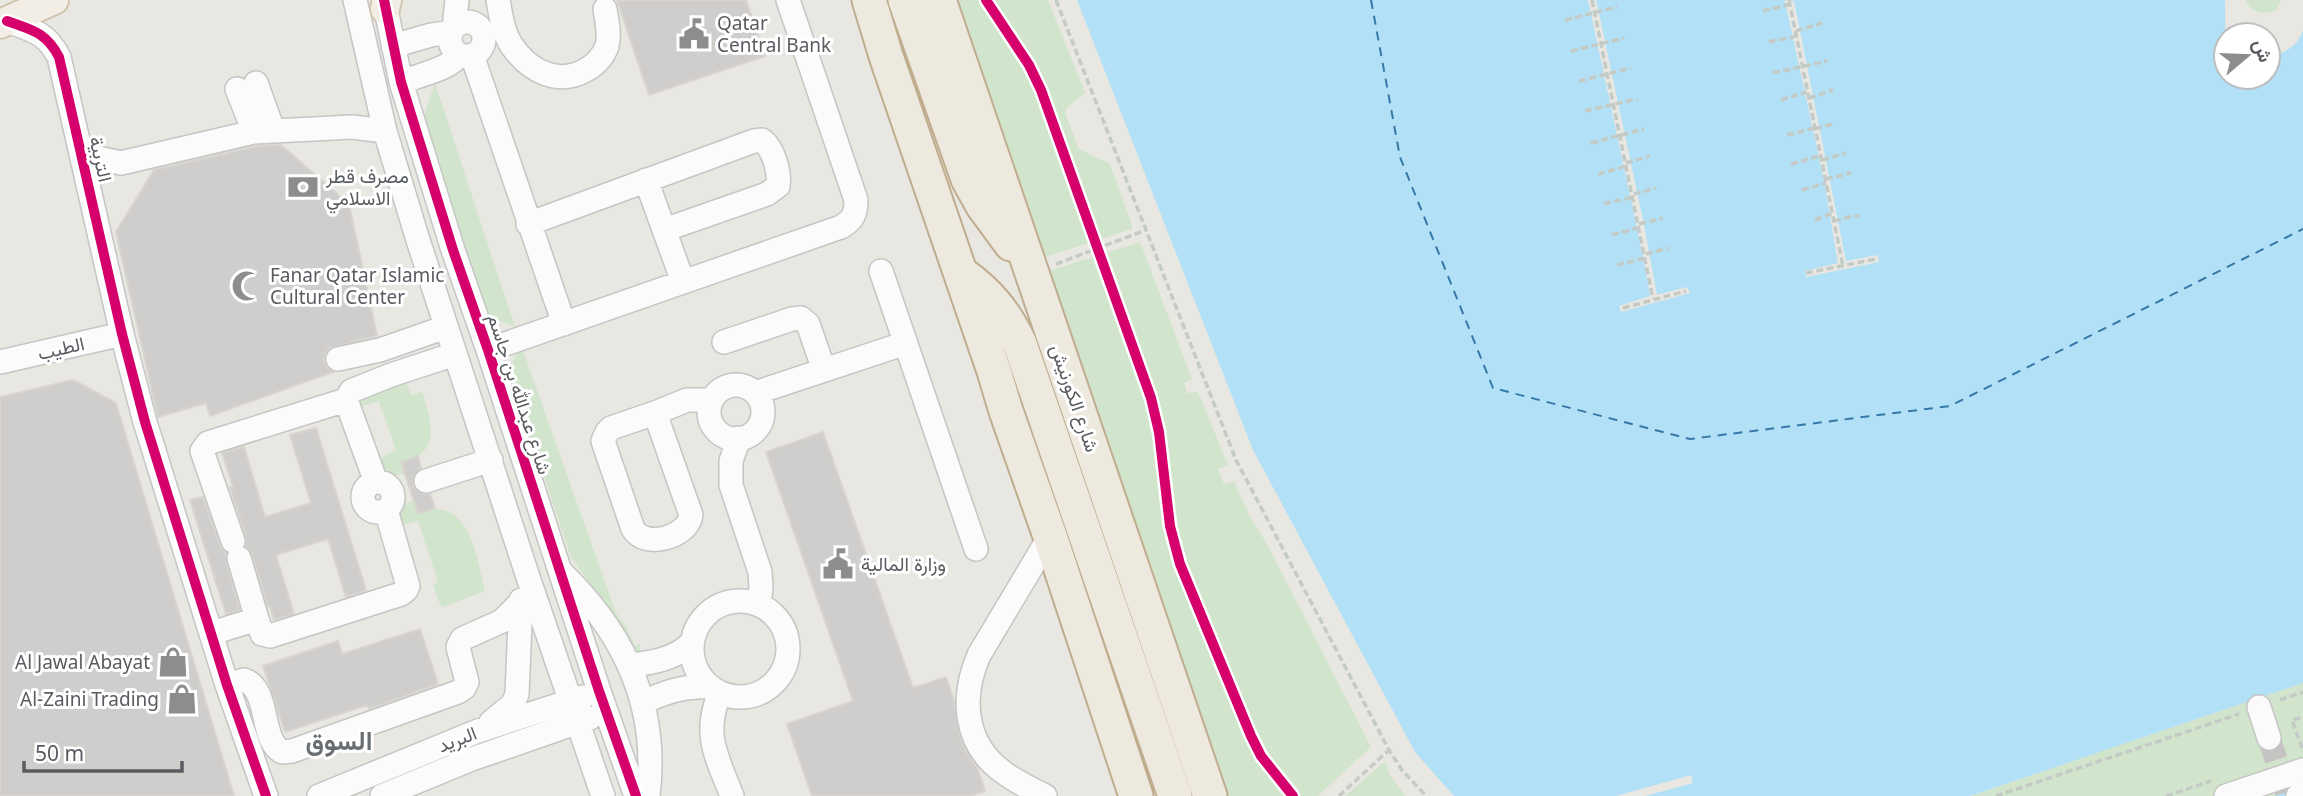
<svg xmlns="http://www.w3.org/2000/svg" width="2303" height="796" font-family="'Noto Sans',Vazirmatn,sans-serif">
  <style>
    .green { fill: #d1e5cc }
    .water { fill: #b2e0f6 }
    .pier { fill: #e9e7e2 }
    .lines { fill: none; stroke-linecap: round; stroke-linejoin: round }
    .stream { stroke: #b2e0f6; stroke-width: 6 }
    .ferry { stroke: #3679a8; stroke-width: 2; stroke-dasharray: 9 7; stroke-linecap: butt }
    .building { fill: #d0cecc; stroke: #d8d5d1; stroke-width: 2 }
    .minor-tunnel { stroke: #c5c4c2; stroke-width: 23; stroke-dasharray: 23 11; stroke-linecap: butt }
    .minor-casing { stroke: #c5c5c4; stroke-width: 26 }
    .major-casing { stroke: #d1c5af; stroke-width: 32 }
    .highway-casing { stroke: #c0ad90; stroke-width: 37 }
    .path { stroke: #c4cac5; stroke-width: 3.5; stroke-dasharray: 7 3.5; stroke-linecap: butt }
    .minor { stroke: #fcfbfb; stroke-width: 23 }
    .major { stroke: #f2eee5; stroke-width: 28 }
    .highway { stroke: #eee9de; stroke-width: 33 }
    .cycleway-casing { stroke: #fff; stroke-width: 15 }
    .cycleway { stroke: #d6006c; stroke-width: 10 }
    .labels { text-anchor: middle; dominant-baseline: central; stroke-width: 6; stroke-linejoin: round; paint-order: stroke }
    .poi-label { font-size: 19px; fill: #585c60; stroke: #fff; text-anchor: start }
    .street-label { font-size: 19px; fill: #585c60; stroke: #fff }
    .district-label { font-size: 26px; font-weight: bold; fill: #696e72; stroke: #fff }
  </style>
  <rect width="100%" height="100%" fill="#e9e7e2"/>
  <path class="green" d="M953,0H1048L1085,93L1066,108L1065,113L1079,149L1110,164L1132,225V229L1045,257Z
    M2245,0H2281L2276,10C2262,16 2253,13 2245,0Z
    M435,83L515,327L490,317L483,301L426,123L424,115Z
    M1140,242L1192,379L1184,383L1187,393L1198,392L1228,465L1218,469L1224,484L1234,481L1250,517L1267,544L1371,747L1318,796H1228L1049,271Z
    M521,345L616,613L626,627L635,646L639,644L641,653L636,654L626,650L610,611L571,557L511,378C509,367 516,355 521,345Z
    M405,380L411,395L422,392C428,411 440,442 418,456C414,459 406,460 401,462L405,473L390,477L383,473L380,461L385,455L396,450L379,401L362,406L357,401Z
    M414,500L418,514C423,512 429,509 434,509C471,507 479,565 485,591L443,607L440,604L433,585L438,582L418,521L401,525L397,513L401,506Z
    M2303,683V796H1970Z
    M1385,761L1391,777L1406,796H1345Z"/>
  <path class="water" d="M1077,0H2225L2226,77H2268V57C2284,54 2298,46 2303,30V683L1970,796H1454L1415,752L1253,450Z"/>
  <path class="pier" d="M1588,0H1596L1598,9L1643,220L1657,295L1687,287L1690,293L1621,312L1619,306L1650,296L1643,256Z
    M1785,0L1794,1L1846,261L1878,255L1879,262L1806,277L1805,271L1838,263L1824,181Z
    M1691,775L1693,783L1645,796H1616Z"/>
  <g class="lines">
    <path class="stream" d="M2278,796L2295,790"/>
    <path class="ferry" d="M1371,0L1400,157L1493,388L1690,439L1950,406L2303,229"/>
  </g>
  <path class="building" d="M617,0H746L765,56L649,95Z
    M281,145L349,204L377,336L329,348L325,354L324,361L327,368L333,372L210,416L206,403L158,417L116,232L154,170L258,146Z
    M73,380L116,403L234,796H0V397Z
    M316,428L366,590L346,597L328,539L276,555L294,614L274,620L270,606L268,607L252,554L246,546V536L230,488L233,487L222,453L244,447L265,517L311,503L290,435Z
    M823,432L913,688L946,677L954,701L960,737L967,753L977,767L985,791L970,796H812L787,724L853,701L766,452Z
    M418,456L421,468L413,477V486L422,494H430L435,508L418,514L401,462Z
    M203,497L220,546L226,553V562L240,610L226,614L190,500Z
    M420,629L438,684L369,709L367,705L285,732L263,666L338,641L342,654Z"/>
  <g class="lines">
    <path class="minor-tunnel" d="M2269,738L2288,796"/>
    <g class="minor-casing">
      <path id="minor" d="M355,0L385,131L417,237L528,577L603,796
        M384,0L401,82L453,250L488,350L599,691L636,796
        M498,0C501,16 503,33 512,46C529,71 558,86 586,70C595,65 603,57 607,46C610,34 607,21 605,9
        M7,21C32,30 46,32 59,57L122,334L145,422L227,685L266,796
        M450 39a17 17 0 1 1 34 0a17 17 0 1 1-34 0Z
        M454,28L457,0
        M393,46L431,35L451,32
        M472,55L564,324
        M401,82C416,76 451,69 459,55
        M256,83L273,130
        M237,89L254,132
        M81,150L98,158L121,163L254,132L352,127L385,131
        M646,180L683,282
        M528,224L754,141L762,140C774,149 780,173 778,186L767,194L664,230
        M881,271L976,549
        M724,342L792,319L801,318L808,324L824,370
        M488,350L841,227C853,220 856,214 856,200L788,0
        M338,359L380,350L446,327
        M0,362L122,334
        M709 412a27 27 0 1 1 54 0a27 27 0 1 1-54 0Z
        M755,393L906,343
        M346,400L376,482
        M655,413L691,515C689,536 646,550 633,529L603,441L607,432L611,428Z
        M655,413L687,400H712
        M739,438L731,461V485L760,572L761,587L759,604
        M426,481L491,460
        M363 497a15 15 0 1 1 30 0a15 15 0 1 1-30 0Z
        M233,541L202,451L208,443L346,400L351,391L391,375L455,354
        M239,558L257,619
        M562,573C625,634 659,707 648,796
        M692 649a48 48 0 1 1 96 0a48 48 0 1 1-96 0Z
        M212,633L257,619L262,634L270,636L401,594L406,590L408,586L386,510
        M630,665C651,663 676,659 691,643
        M227,685L244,680C271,690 259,739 282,752L292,751L458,692L464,688L467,682L458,647L462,639L502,621L519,604
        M720,693C702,734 717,757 732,796
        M643,703C663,692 686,685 710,687
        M2259,707L2269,738
        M491,722L513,704L517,694L521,600
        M319,796L478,731L583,697
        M382,796L469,760L590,718
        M1045,796C1031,789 1016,782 1003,772C963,743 961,696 979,655L1050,536
        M2226,796L2303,770
        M2298,796L2303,794"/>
    </g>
    <g class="major-casing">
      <path id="major" d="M385,9L387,0
        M0,24L54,0"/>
    </g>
    <g class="highway-casing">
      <path id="highway" d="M869,0L886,56L994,371L1006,411L1050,536L1136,796
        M905,0L968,179L983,206L1011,244
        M939,0L1210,796
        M962,274C989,293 1006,314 1020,344L1175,796"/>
    </g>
    <path class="path" d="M1056,0L1236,460L1389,750L1402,770L1426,796
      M1592,0L1653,299
      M1789,0L1843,266
      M1763,11L1790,4
      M1565,20L1617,7
      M1796,31L1822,23
      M1769,42L1796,36
      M1571,51L1624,38
      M1773,73L1827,61
      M1579,81L1631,68
      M1809,98L1833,90
      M1781,100L1807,92
      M1585,111L1637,99
      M1815,129L1832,124
      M1787,135L1815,128
      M1591,143L1644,129
      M1822,160L1846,153
      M1626,163L1650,156
      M1791,164L1820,156
      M1598,174L1627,166
      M1826,179L1851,173
      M1802,190L1826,183
      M1634,194L1656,188
      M1604,204L1633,197
      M1815,220L1833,213
      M1834,221L1859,215
      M1639,224L1663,218
      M1612,235L1640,227
      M1646,254L1668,248
      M1056,264L1146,230
      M1617,265L1646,258
      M1806,273L1876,259
      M1623,308L1686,291
      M2280,700L2303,692
      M2302,748L2292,720L2303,717
      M1339,796L1389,750
      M1996,796L2239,714
      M2166,796L2211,781"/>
    <use href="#minor" class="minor"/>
    <use href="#major" class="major"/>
    <use href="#highway" class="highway"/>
    <g class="cycleway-casing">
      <path id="cycleway" d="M384,0L401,82L453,250L488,350L599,691L636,796
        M986,0L1029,65L1041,90L1151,398L1159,432L1170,526L1180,564L1251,736L1261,756L1293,796
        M7,21C32,30 46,32 59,57L122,334L145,422L227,685L266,796"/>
    </g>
    <use href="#cycleway" class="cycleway"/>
  </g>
  <defs>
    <g id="civic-bare" transform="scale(2.415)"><path d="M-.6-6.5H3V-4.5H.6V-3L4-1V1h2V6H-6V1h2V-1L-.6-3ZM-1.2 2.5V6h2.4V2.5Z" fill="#8b8d8e" stroke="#fff" stroke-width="2.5" paint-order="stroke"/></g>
    <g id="bank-bare" transform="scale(2.415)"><path d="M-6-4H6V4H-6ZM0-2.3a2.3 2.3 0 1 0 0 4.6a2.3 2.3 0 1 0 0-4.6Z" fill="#8b8d8e" stroke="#fff" stroke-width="2.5" paint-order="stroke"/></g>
    <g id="mosque-bare" transform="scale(2.415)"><path d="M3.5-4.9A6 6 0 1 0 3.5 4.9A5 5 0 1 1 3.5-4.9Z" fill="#8b8d8e" stroke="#fff" stroke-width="2.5" paint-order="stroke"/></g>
    <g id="shop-bare" transform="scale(2.415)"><path d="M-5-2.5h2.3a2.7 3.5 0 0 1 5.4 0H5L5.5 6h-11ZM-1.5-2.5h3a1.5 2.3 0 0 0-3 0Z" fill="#8b8d8e" stroke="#fff" stroke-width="2.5" paint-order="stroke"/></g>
  </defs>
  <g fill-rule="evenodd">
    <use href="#civic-bare" x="694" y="34"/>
    <use href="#bank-bare" x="303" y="187"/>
    <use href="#mosque-bare" x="247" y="286"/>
    <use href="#civic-bare" x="838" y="564"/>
    <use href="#shop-bare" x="173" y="662"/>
    <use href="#shop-bare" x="182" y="699"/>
  </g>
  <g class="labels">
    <g class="poi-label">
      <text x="717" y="23">Qatar<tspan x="717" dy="22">Central Bank</tspan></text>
      <text x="326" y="176">مصرف قطر<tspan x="326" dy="22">الاسلامي</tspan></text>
      <text x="270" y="275">Fanar Qatar Islamic<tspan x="270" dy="22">Cultural Center</tspan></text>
      <text x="861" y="564">وزارة المالية</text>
      <text x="150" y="662" text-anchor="end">Al Jawal Abayat</text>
      <text x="159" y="699" text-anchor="end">Al-Zaini Trading</text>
    </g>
    <g class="street-label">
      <text transform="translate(101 159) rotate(77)">التربية</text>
      <text transform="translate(61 348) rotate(-13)">الطيب</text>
      <text transform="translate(520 394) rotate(72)">شارع عبدالله بن جاسم</text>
      <text transform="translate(1075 398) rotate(71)">شارع الكورنيش</text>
      <text transform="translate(457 739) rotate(-21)">البريد</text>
    </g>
    <g class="district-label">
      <text x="339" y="740">السوق</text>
    </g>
  </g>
  <g transform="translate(2247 56) rotate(71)"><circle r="33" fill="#ffffff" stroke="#bcbebf" stroke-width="2"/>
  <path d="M0-5L12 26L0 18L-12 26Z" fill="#8b8d8e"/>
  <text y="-10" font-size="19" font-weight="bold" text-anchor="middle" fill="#585c60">ش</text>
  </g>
  <path d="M24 761v10h158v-10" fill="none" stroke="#585c60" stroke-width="3.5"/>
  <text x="35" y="761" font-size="21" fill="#585c60" stroke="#ffffff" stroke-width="5" paint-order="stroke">50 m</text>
</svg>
